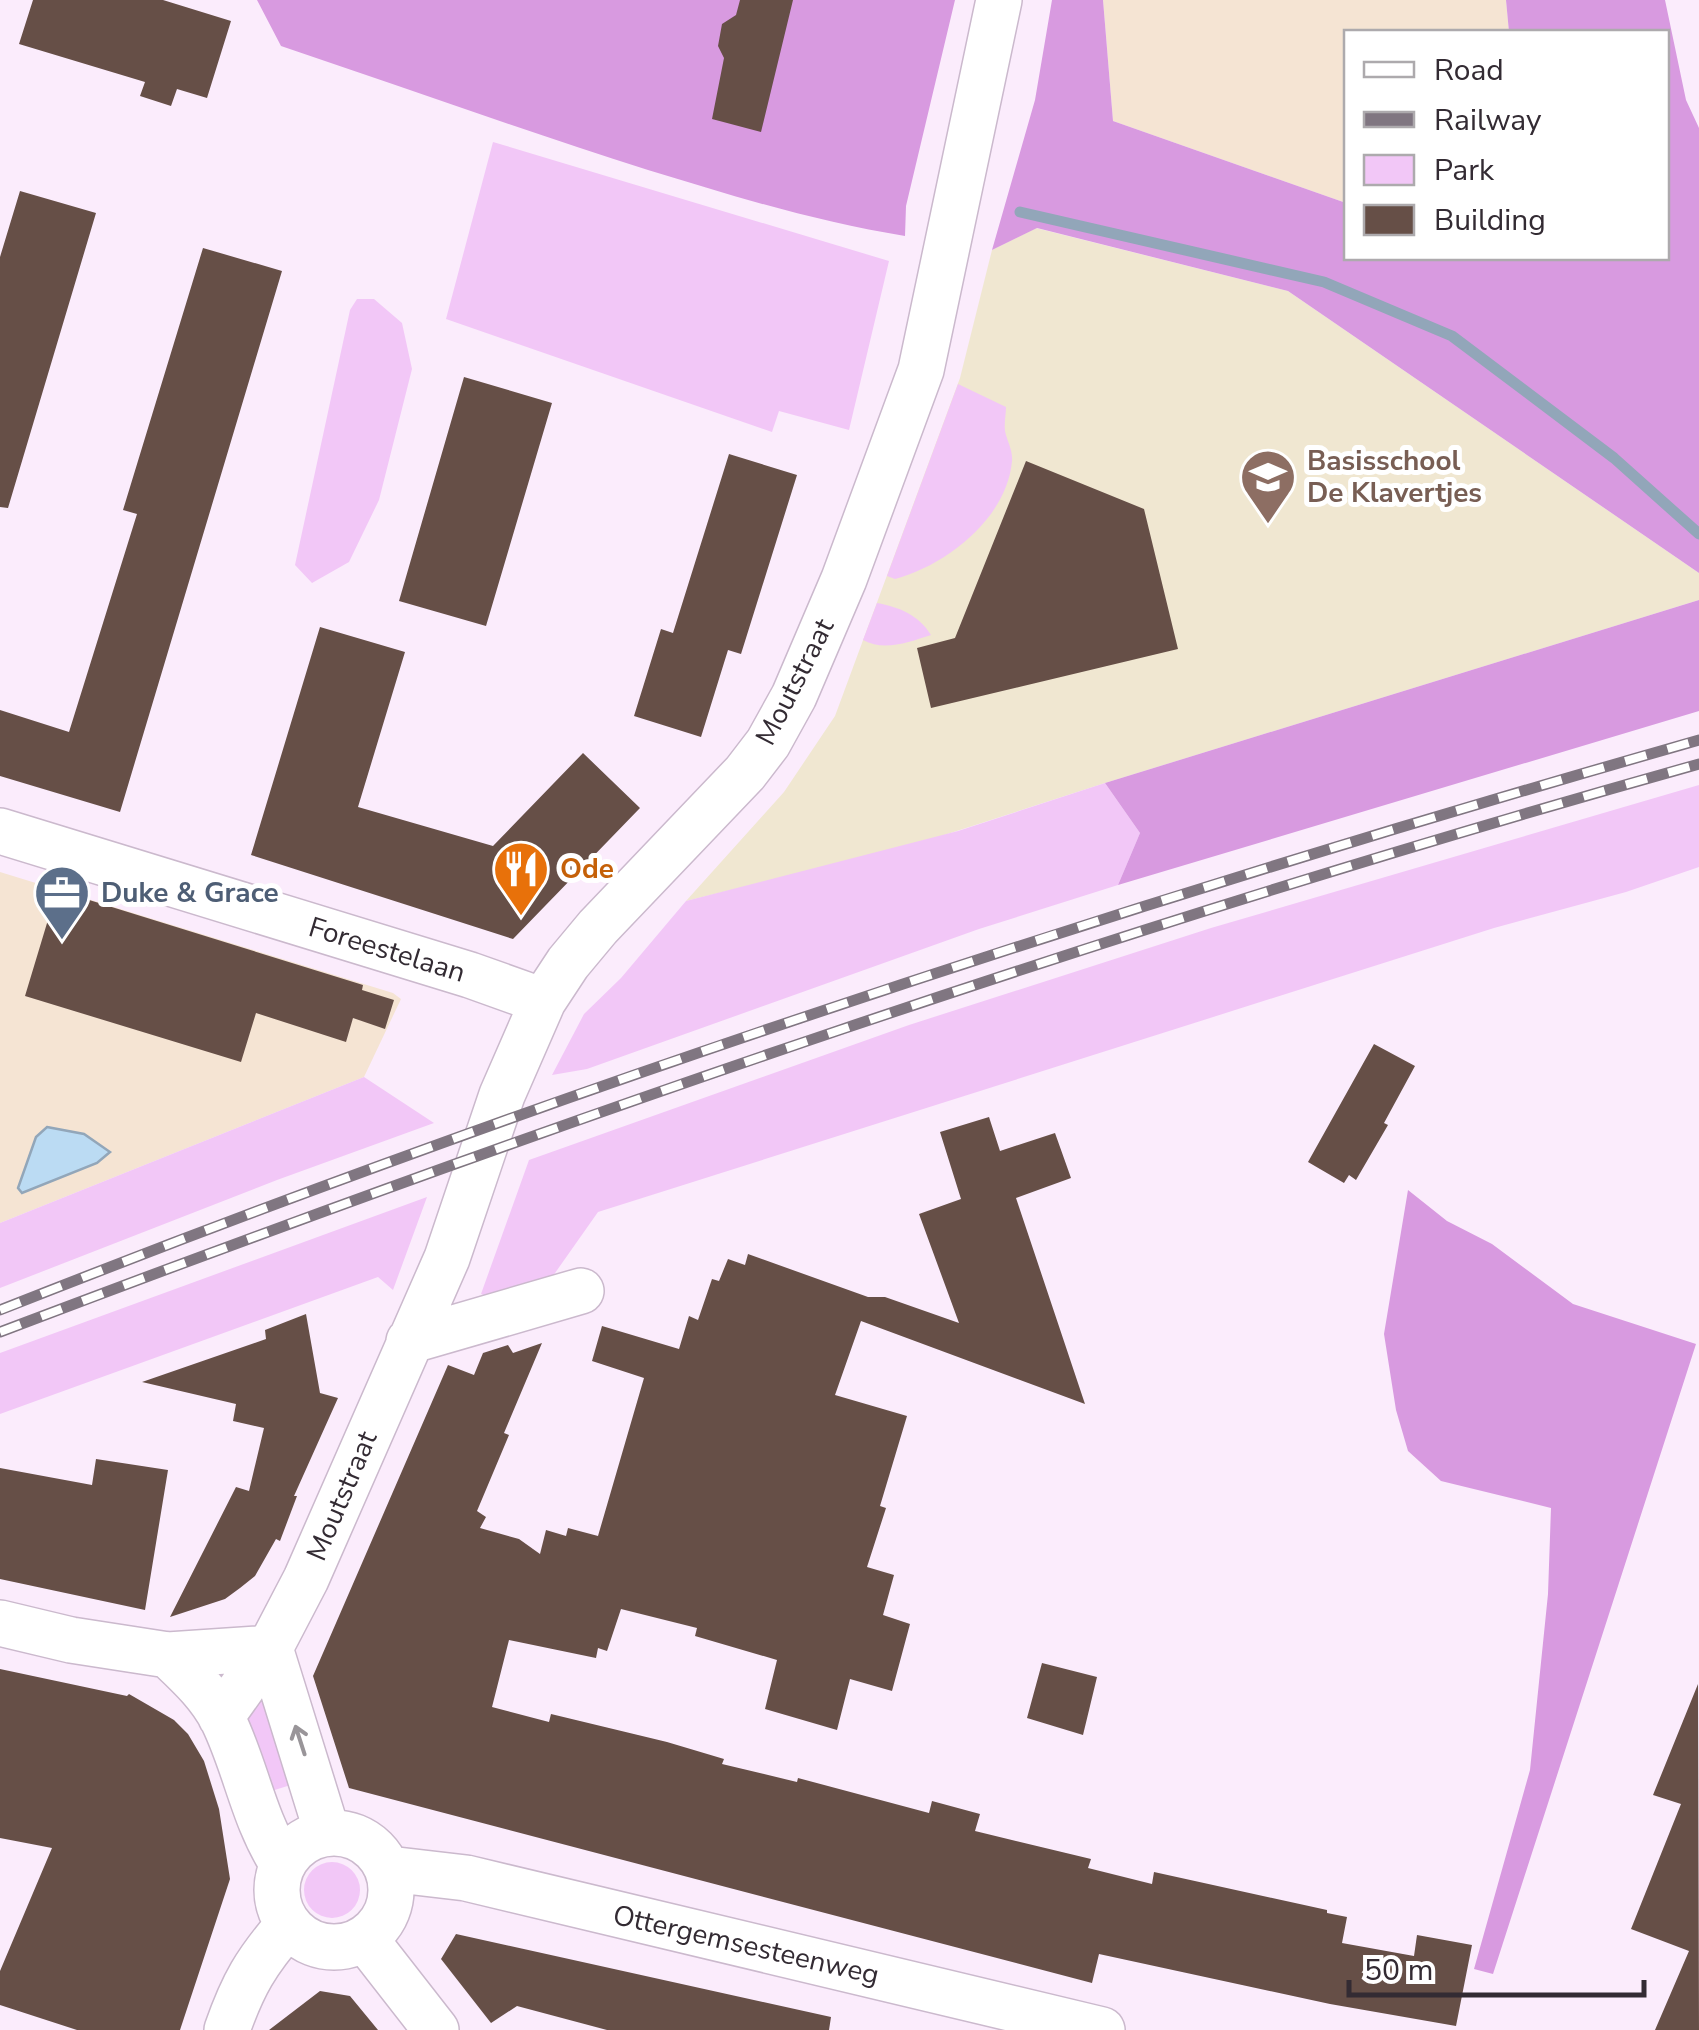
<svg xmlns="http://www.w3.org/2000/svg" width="1699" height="2030" font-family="'Nunito Sans',sans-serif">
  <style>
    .commercial { fill: #f5e4d3 }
    .education { fill: #f0e7d1 }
    .green { fill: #f2c7f7 }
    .forest { fill: #d89ae0 }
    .water { fill: #bbdbf3; stroke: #92a6b9; stroke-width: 2.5 }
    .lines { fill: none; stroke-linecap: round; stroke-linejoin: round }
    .stream { stroke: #92a6b9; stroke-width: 11 }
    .building { fill: #664f47 }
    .minor-casing { stroke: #cbb9cd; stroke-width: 48 }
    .minor { stroke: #fff; stroke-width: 45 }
    .rail-casing { stroke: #807681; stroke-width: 11 }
    .rail { stroke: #fff; stroke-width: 8; stroke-dasharray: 22; stroke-linecap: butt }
    .oneway { stroke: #999599 }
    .labels { text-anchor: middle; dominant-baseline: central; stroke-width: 10; stroke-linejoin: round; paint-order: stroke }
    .education-label { font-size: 28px; font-weight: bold; fill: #785e54; stroke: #fff; text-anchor: start }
    .street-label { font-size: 28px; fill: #332b33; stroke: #fff }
    .food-label { font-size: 28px; font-weight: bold; fill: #c56008; stroke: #fff; text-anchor: start }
    .service-label { font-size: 28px; font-weight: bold; fill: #4e5e75; stroke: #fff; text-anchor: start }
  </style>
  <rect width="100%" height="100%" fill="#fbecfc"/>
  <path class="commercial" d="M1103,0H1506L1509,32H1346V203L1113,121Z
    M0,872L393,993L401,999L364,1077L0,1223Z"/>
  <path class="education" d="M1036,228L1288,291L1699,573V600L1105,783L904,848L686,901L784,792L835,716L960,378L992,250Z"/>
  <path class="green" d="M493,142L889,261L849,430L779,411L772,432L446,319Z
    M357,299H374L402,323L412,369L379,500L349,562L312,583L295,565L350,310Z
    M958,384L1006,407C1006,414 1004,423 1005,431C1007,441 1013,450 1012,461C1007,518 947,565 895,579L887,576Z
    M877,603C899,607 919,615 931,635C909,642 884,652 863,640Z
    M1105,783L1140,833L1118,885L979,929L587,1069L552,1075L584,1014L621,978L686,901L958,831Z
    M1699,785V867L1626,892L1494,928L598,1212L548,1283L494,1299L481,1294L529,1160L909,1025L1211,928Z
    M364,1077L434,1123L277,1180L0,1288V1223Z
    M427,1197L393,1290L378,1277L0,1414V1353Z
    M261,1697L269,1700L297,1783L265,1793L241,1718Z
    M304 1890a28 28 0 1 1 56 0a28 28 0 1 1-56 0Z"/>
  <path class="forest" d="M257,0H955L906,206L905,236C817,222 733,196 648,170C525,131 403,87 281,46Z
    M1052,0H1103L1113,121L1346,203V258H1666V32H1509L1506,0H1665L1686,100L1699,128V573L1288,291L1037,228L992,250L1035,100Z
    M1699,600V711L1118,885L1140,833L1105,783Z
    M1408,1190L1447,1221L1492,1244L1573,1304L1696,1344L1493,1974L1474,1969L1530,1770L1548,1594L1551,1508L1441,1481L1408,1451L1396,1410L1384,1334Z"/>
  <path class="water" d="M47,1127L84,1134L110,1152L97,1163L22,1193L18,1188L36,1137Z"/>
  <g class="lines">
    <path class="stream" d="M1020,212L1324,282L1452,336L1614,458L1699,534"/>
  </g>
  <path class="building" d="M33,0H163L231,21L207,98L177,89L171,106L140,96L145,82L19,44Z
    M740,0H793L761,132L712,119L724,58L718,46L722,24L736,15Z
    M20,191L96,213L8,508L0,507V257Z
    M203,248L282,271L120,812L0,776V710L69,732L137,514L123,510Z
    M464,377L552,403L486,626L399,601Z
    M729,454L797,475L741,654L728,650L701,737L634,716L661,629L673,633Z
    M1026,461L1144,509L1178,649L931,708L917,648L955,638Z
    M320,627L405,652L358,807L493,846L583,753L640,808L513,939L251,855Z
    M57,890L363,985L362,990L394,1000L385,1029L353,1018L346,1042L256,1013L241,1062L25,996Z
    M1374,1044L1415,1066L1384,1123L1388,1125L1356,1180L1349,1175L1344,1183L1308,1162Z
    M989,1117L1000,1151L1055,1133L1071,1178L1016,1198L1085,1404L861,1321L835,1395L907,1416L880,1506L886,1508L867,1567L894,1575L883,1615L910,1624L892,1691L850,1679L837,1730L765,1709L777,1660L695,1636L697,1628L621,1609L607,1651L598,1648L596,1658L509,1640L492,1707L549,1722L551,1714L667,1742L724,1759L722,1764L797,1782L798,1778L929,1813L932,1801L980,1814L975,1831L1091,1859L1088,1868L1152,1884L1154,1872L1327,1910V1913L1347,1917L1342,1943L1414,1956L1417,1935L1472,1945L1456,2026L1330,2004L1099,1954L1092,1983L349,1788L313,1676L448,1365L474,1375L483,1353L508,1345L513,1353L542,1343L504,1433L509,1435L477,1511L486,1517L480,1528L519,1539L540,1554L546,1530L566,1536L568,1528L598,1536L644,1378L592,1361L602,1326L679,1349L689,1316L698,1320L712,1279L719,1281L728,1259L745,1265L748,1254L868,1297H885L959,1323L919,1214L961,1199L940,1132Z
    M306,1314L320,1393L338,1398L294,1496H297L280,1541L276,1539L255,1576L240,1588L225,1599L170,1617L236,1487L249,1491L264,1428L233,1421L236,1404L142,1382L266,1339L265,1330Z
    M96,1459L168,1470L145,1610L0,1579V1468L92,1485Z
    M1042,1663L1097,1677L1083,1735L1027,1718Z
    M0,1669L127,1696L129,1694L174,1720L188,1734L204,1761L219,1809L230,1879L180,2030H77L0,2005V1971L52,1848L0,1838Z
    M1698,1684L1699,2030H1655L1689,1951L1631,1929L1681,1804L1653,1795Z
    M456,1934L831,2017L829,2030H607L517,2006L491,2023L441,1959Z
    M320,1991L350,1996L378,2030H269Z"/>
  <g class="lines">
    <g class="minor-casing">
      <path id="minor" d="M0,831L470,975L543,1001
        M409,1341L581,1291
        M0,1623L71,1640L168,1655L270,1648
        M270,1648L327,1832
        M168,1655C189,1675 210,1694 223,1720C246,1767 253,1818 282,1863
        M221,1717L270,1648L306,1579L447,1258L502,1095L543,1001L568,963L598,927L745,773L768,743L794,696L844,579L921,370L999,0
        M277 1890a57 57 0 1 1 114 0a57 57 0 1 1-114 0Z
        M389,1869L466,1878L1102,2030
        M365,1939L436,2030
        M227,2030C243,1984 256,1962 288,1925"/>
    </g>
    <use href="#minor" class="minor"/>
    <g class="rail-casing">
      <path id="rail" d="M0,1310C556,1090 1124,904 1699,740
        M0,1332C559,1120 1123,925 1699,764"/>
    </g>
    <use href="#rail" class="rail"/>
  </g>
  <defs><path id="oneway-shaft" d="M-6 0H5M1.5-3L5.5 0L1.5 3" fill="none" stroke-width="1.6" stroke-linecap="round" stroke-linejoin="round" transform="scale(2.5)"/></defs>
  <use class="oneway" href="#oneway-shaft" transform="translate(300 1740) rotate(-108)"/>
  <defs>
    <g id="school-pin" transform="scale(2.875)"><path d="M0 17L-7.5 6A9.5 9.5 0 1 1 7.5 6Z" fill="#8d6e63" stroke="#fff"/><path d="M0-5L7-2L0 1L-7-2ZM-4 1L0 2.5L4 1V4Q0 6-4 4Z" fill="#fff"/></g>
    <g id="restaurant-pin" transform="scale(2.875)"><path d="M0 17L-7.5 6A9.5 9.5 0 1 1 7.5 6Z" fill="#e8710a" stroke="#fff"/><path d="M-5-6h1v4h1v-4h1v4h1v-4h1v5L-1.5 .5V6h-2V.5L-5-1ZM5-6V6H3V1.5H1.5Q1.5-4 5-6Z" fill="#fff"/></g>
    <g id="office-pin" transform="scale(2.875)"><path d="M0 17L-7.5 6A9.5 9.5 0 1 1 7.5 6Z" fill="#5c6f8a" stroke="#fff"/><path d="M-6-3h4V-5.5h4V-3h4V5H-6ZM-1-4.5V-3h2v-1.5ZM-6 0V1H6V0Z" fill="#fff"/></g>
  </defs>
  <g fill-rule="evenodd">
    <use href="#school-pin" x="1268" y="477"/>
    <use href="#restaurant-pin" x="521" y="869"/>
    <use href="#office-pin" x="62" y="893"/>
  </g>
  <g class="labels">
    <g class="education-label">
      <text x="1307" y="461">Basisschool<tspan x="1307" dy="32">De Klavertjes</tspan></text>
    </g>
    <g class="street-label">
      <text transform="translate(795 682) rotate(-63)">Moutstraat</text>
      <text transform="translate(387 950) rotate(17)">Foreestelaan</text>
      <text transform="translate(342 1496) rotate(-67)">Moutstraat</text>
      <text transform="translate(746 1945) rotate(13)">Ottergemsesteenweg</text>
    </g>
    <g class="food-label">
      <text x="560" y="869">Ode</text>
    </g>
    <g class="service-label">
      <text x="101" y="893">Duke &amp; Grace</text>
    </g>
  </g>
  <rect x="1344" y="30" width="325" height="230" fill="#ffffff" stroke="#adaaad" stroke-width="2.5"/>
  <rect x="1364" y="62" width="50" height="15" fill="#ffffff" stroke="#adaaad" stroke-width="2.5"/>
  <text x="1434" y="80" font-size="30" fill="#332b33">Road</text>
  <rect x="1364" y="112" width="50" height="15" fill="#807681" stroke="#adaaad" stroke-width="2.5"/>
  <text x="1434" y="130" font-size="30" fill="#332b33">Railway</text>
  <rect x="1364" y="155" width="50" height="30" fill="#f2c7f7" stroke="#adaaad" stroke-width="2.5"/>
  <text x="1434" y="180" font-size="30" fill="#332b33">Park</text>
  <rect x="1364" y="205" width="50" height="30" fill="#664f47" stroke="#adaaad" stroke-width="2.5"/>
  <text x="1434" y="230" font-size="30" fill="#332b33">Building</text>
  <path d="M1349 1980v15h295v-15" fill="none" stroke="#332b33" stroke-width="5"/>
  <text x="1364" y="1980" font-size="30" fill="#332b33" stroke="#ffffff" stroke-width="8" paint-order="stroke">50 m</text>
</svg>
